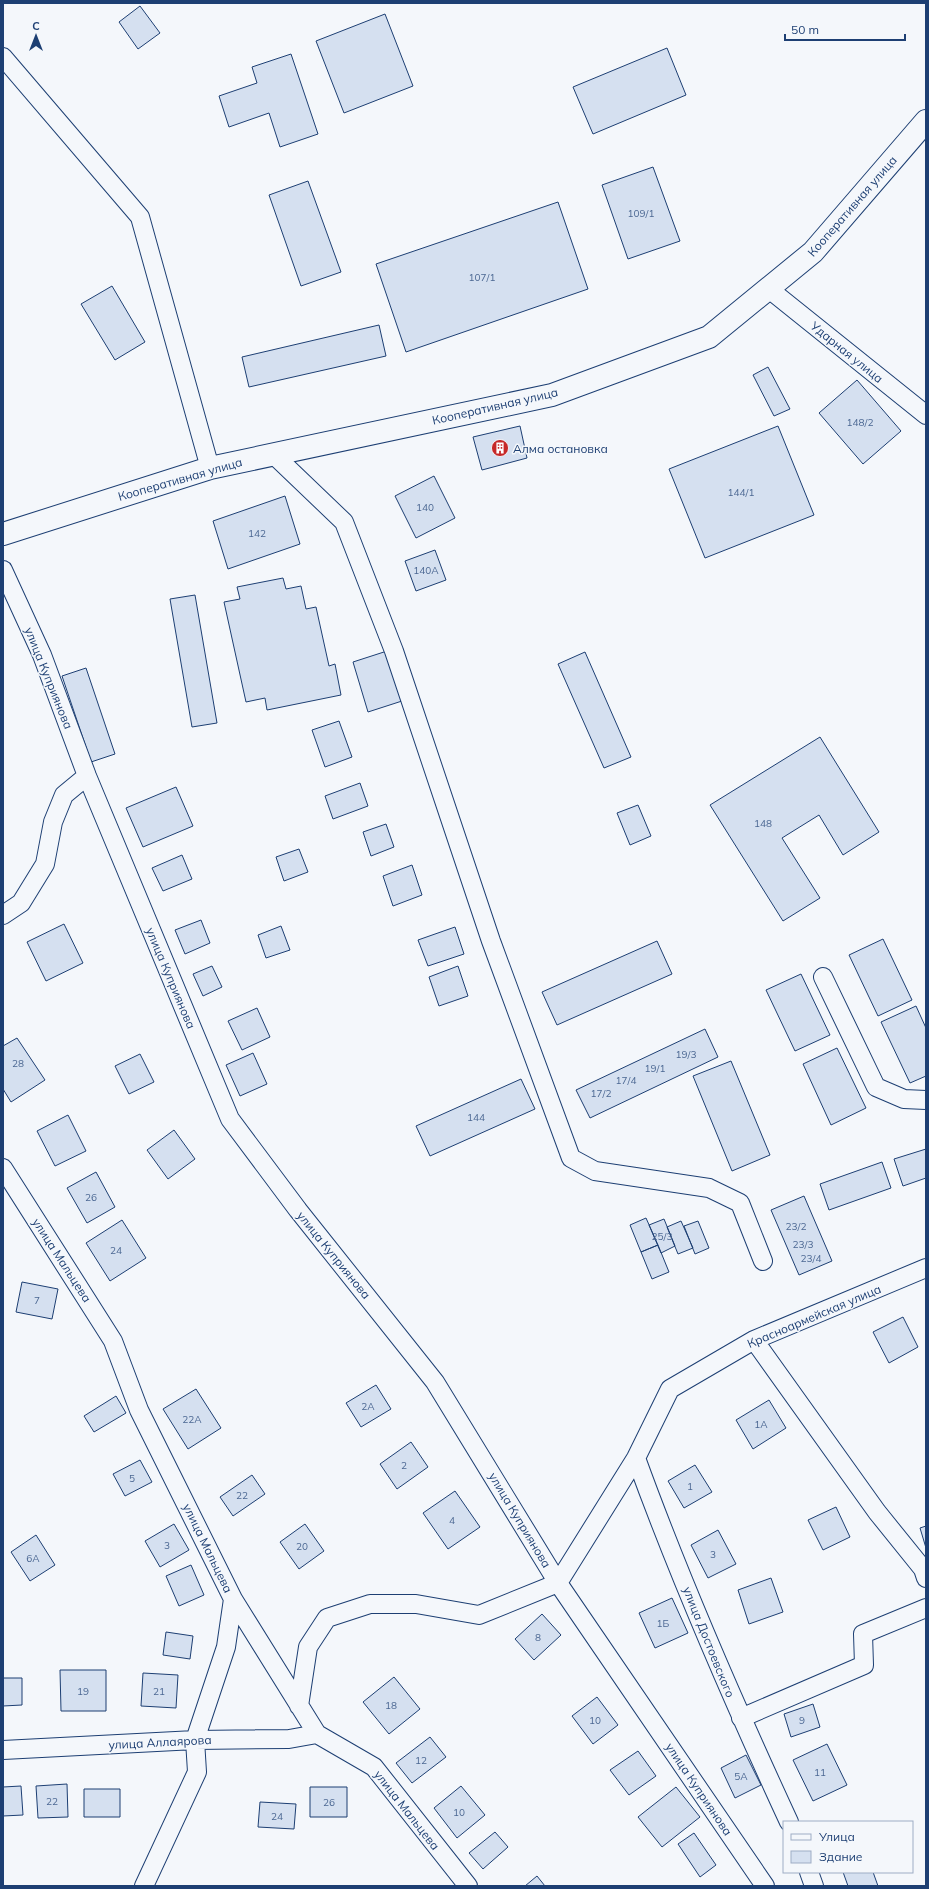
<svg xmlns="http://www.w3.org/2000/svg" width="929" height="1889" font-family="Mulish,sans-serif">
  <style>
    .building { fill: #d5e0f0; stroke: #1d3f73 }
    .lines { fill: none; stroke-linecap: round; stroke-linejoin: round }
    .minor-casing { stroke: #1d3f73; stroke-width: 20 }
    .major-casing { stroke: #1d3f73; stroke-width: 24 }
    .minor { stroke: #f4f7fb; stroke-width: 18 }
    .major { stroke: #f4f7fb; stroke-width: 22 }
    .labels { text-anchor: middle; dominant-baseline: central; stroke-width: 3; stroke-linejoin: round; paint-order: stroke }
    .number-label { font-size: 10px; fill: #4b6792 }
    .street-label { font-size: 12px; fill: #1d3f73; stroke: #f4f7fb }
    .poi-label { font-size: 12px; fill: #1d3f73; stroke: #f4f7fb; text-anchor: start }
  </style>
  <rect width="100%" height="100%" fill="#f4f7fb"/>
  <path class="building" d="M140,6L160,33L138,49L119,22Z
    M385,14L413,86L344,113L316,41Z
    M667,48L686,95L593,134L573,87Z
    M291,54L318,134L280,147L269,113L229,127L219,96L257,83L252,67Z
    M653,167L680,241L628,259L602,185Z
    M308,181L341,272L301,286L269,195Z
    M558,202L588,289L406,352L376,264Z
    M112,286L145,342L115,360L81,304Z
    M379,325L386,356L249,387L242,357Z
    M768,367L790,409L774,416L753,375Z
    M857,380L901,431L863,464L819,413Z
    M520,426L527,458L482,470L473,437Z
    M778,426L814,515L705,558L669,469Z
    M434,476L455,518L416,538L395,496Z
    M285,496L300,544L228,569L213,521Z
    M435,550L446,580L416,591L405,561Z
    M283,578L286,589L301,586L306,609L316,607L329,666L335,664L341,695L267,710L265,698L246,702L224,602L240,599L237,587Z
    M195,595L217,723L192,727L170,599Z
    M387,651L402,701L368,712L353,662Z
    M585,652L631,757L604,768L558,664Z
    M86,668L115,754L91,762L62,676Z
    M339,721L352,757L325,767L312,730Z
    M820,737L879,832L843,855L819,815L782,838L820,898L783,921L710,805Z
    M360,783L368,806L333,819L325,796Z
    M176,787L193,826L143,847L126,808Z
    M638,805L651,836L630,845L617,813Z
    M386,824L394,847L371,856L363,832Z
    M299,849L308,872L284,881L276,857Z
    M182,855L192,879L163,891L152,868Z
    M412,865L422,895L393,906L383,876Z
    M201,920L210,943L185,954L175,930Z
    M64,924L83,963L46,981L27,942Z
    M281,926L290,950L266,958L258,935Z
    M455,927L464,954L428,966L418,940Z
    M883,939L912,1000L878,1016L849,955Z
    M657,941L672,974L557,1025L542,992Z
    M212,966L222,987L203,996L193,974Z
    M458,966L468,996L439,1006L429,977Z
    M801,974L830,1035L795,1051L766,990Z
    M916,1006L926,1028V1076L910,1083L881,1022Z
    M257,1008L270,1037L242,1050L228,1021Z
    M705,1029L718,1057L590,1118L576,1090Z
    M17,1038L45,1080L11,1102L3,1089V1046Z
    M837,1048L866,1108L831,1125L803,1064Z
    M253,1053L267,1084L240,1096L226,1065Z
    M140,1054L154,1082L129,1094L115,1066Z
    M731,1061L770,1155L732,1171L693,1076Z
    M521,1079L535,1109L430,1156L416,1126Z
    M68,1115L86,1151L55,1166L37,1131Z
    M174,1130L195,1159L168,1179L147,1150Z
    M926,1149V1178L903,1186L894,1159Z
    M882,1162L891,1188L829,1210L820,1184Z
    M96,1172L115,1207L87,1223L67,1188Z
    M804,1196L832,1261L799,1275L771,1210Z
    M646,1218L658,1245L641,1252L630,1225Z
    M664,1219L675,1246L661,1253L649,1225Z
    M122,1220L146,1258L110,1281L86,1243Z
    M681,1221L693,1248L678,1254L667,1227Z
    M698,1221L709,1248L695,1254L684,1226Z
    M658,1245L669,1272L652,1279L641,1252Z
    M22,1282L58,1289L52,1319L16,1312Z
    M903,1317L918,1347L889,1363L873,1332Z
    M376,1385L391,1409L361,1427L346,1403Z
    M196,1389L221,1428L188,1449L163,1409Z
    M116,1396L126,1413L94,1432L84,1416Z
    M769,1400L786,1428L753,1449L736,1420Z
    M411,1442L428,1467L397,1489L380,1464Z
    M140,1460L152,1482L125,1496L113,1474Z
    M695,1465L712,1492L684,1508L668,1481Z
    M252,1475L265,1494L233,1516L220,1497Z
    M455,1491L480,1527L448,1549L423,1513Z
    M836,1507L850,1537L823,1550L808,1520Z
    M174,1524L189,1550L160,1567L145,1541Z
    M305,1524L324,1551L299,1569L280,1542Z
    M926,1526V1548L920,1528Z
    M718,1530L736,1564L708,1578L691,1545Z
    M36,1535L55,1565L30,1581L11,1552Z
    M191,1565L204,1595L179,1606L166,1576Z
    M771,1578L783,1612L749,1624L738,1590Z
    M672,1598L688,1633L655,1648L639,1613Z
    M542,1614L561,1635L534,1660L515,1639Z
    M166,1632L193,1636L190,1659L163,1655Z
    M60,1670H106V1711H61Z
    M143,1673L178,1675L176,1708L141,1706Z
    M394,1677L420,1709L389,1734L363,1702Z
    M3,1678H22V1705L3,1706Z
    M597,1697L618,1725L593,1744L572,1716Z
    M813,1704L820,1727L791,1737L784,1714Z
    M430,1737L446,1757L412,1783L396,1763Z
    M827,1744L847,1785L813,1801L793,1760Z
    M638,1751L656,1776L629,1795L610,1770Z
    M746,1755L761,1785L735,1798L721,1768Z
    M67,1784L68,1817L38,1818L36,1786Z
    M21,1786L23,1815L3,1816V1787Z
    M461,1786L485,1815L457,1838L434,1808Z
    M310,1787H347V1817H310Z
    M676,1787L700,1817L662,1847L638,1817Z
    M84,1789H120V1817H84Z
    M260,1802L296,1804L294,1829L258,1827Z
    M495,1832L508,1847L483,1869L469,1853Z
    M694,1833L716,1865L700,1877L678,1844Z
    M843,1872H873L878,1886H848Z
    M537,1876L545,1886H525Z"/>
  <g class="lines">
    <g class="minor-casing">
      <path id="minor" d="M3,57L140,217L210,468
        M769,289L926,415
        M273,454L344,522L394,651L491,941L571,1158L595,1171L709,1188L740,1203L763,1261
        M3,570L42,655L87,776L230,1119L298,1210L435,1382L558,1583L765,1886
        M3,915L21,903L45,864L53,822L64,795L87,776
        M823,977L876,1087L904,1099L926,1100
        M3,1168L113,1341L139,1410L233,1599L317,1734L374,1767L468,1886
        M754,1340L877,1512L923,1569L926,1578
        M636,1458C681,1582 734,1703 789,1822
        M299,1706L308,1647L327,1618L370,1604H416L479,1615L558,1583L636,1458L670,1389L754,1340L926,1268
        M741,1718L864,1665L863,1634L926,1608
        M3,1750L195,1740L289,1739L317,1734
        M809,1872L814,1886
        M144,1886L197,1772L195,1740L226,1647L233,1599"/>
    </g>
    <g class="major-casing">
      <path id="major" d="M3,534L210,468L552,395L709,337L813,252L926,121"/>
    </g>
    <use href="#minor" class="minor"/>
    <use href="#major" class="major"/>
  </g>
  <defs>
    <g id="building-disc" transform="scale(0.9)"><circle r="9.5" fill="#c62828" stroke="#f4f7fb"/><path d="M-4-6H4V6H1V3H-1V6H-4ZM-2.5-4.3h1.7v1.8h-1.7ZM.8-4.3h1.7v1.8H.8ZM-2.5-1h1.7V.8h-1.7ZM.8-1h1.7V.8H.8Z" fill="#fff"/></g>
  </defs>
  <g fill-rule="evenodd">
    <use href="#building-disc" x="500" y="448"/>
  </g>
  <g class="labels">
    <g class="number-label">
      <text x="641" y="213">109/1</text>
      <text x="482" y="277">107/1</text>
      <text x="860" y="422">148/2</text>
      <text x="741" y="492">144/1</text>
      <text x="425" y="507">140</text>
      <text x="257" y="533">142</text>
      <text x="426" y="570">140А</text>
      <text x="763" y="823">148</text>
      <text x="686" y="1054">19/3</text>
      <text x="18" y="1063">28</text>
      <text x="655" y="1068">19/1</text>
      <text x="626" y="1080">17/4</text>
      <text x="601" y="1093">17/2</text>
      <text x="476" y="1117">144</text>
      <text x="91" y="1197">26</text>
      <text x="796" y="1226">23/2</text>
      <text x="662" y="1236">25/3</text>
      <text x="803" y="1244">23/3</text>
      <text x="116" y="1250">24</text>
      <text x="811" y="1258">23/4</text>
      <text x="37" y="1300">7</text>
      <text x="368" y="1406">2А</text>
      <text x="192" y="1419">22А</text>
      <text x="761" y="1424">1А</text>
      <text x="404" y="1465">2</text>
      <text x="132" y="1478">5</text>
      <text x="690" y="1486">1</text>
      <text x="242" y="1495">22</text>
      <text x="452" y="1520">4</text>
      <text x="167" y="1545">3</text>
      <text x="302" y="1546">20</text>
      <text x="713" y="1554">3</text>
      <text x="33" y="1558">6А</text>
      <text x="663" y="1623">1Б</text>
      <text x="538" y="1637">8</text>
      <text x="83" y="1691">19</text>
      <text x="159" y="1691">21</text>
      <text x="391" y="1705">18</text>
      <text x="595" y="1720">10</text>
      <text x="802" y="1720">9</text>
      <text x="421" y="1760">12</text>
      <text x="820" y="1772">11</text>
      <text x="741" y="1776">5А</text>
      <text x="52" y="1801">22</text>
      <text x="329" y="1802">26</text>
      <text x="459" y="1812">10</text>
      <text x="277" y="1816">24</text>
    </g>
    <g class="street-label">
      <text transform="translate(852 206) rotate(-49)">Кооперативная улица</text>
      <text transform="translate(847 352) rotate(39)">Ударная улица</text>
      <text transform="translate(495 406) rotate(-13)">Кооперативная улица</text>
      <text transform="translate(180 479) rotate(-16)">Кооперативная улица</text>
      <text transform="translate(49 678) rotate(68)">улица Куприянова</text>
      <text transform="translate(171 978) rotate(67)">улица Куприянова</text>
      <text transform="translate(334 1255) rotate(51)">улица Куприянова</text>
      <text transform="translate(62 1260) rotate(57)">улица Мальцева</text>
      <text transform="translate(814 1316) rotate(-23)">Красноармейская улица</text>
      <text transform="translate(520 1520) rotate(59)">улица Куприянова</text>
      <text transform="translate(208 1548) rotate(64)">улица Мальцева</text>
      <text transform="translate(709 1642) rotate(68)">улица Достоевского</text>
      <text transform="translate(160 1742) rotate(-3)">улица Аллаярова</text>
      <text transform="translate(699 1789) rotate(56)">улица Куприянова</text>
      <text transform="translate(407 1810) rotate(52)">улица Мальцева</text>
    </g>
    <g class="poi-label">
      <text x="513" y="448">Алма остановка</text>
    </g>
  </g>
  <rect width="929" height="1889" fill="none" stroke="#1d3f73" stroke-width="8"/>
  <rect x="783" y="1821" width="130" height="52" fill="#f4f7fb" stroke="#9eadc5"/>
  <rect x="791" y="1834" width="20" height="6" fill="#f4f7fb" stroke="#9eadc5"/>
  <text x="819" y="1841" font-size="12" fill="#1d3f73">Улица</text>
  <rect x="791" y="1851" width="20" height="12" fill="#d5e0f0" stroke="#9eadc5"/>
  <text x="819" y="1861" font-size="12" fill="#1d3f73">Здание</text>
  <g transform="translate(36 36)" stroke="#f4f7fb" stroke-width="3" paint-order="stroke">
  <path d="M0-3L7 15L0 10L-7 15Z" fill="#1d3f73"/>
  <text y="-6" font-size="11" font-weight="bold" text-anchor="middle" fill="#1d3f73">С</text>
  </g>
  <path d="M785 34v6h120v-6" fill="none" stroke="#1d3f73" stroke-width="2"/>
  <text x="791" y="34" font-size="12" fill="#1d3f73" stroke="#f4f7fb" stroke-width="3" paint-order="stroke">50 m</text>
</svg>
